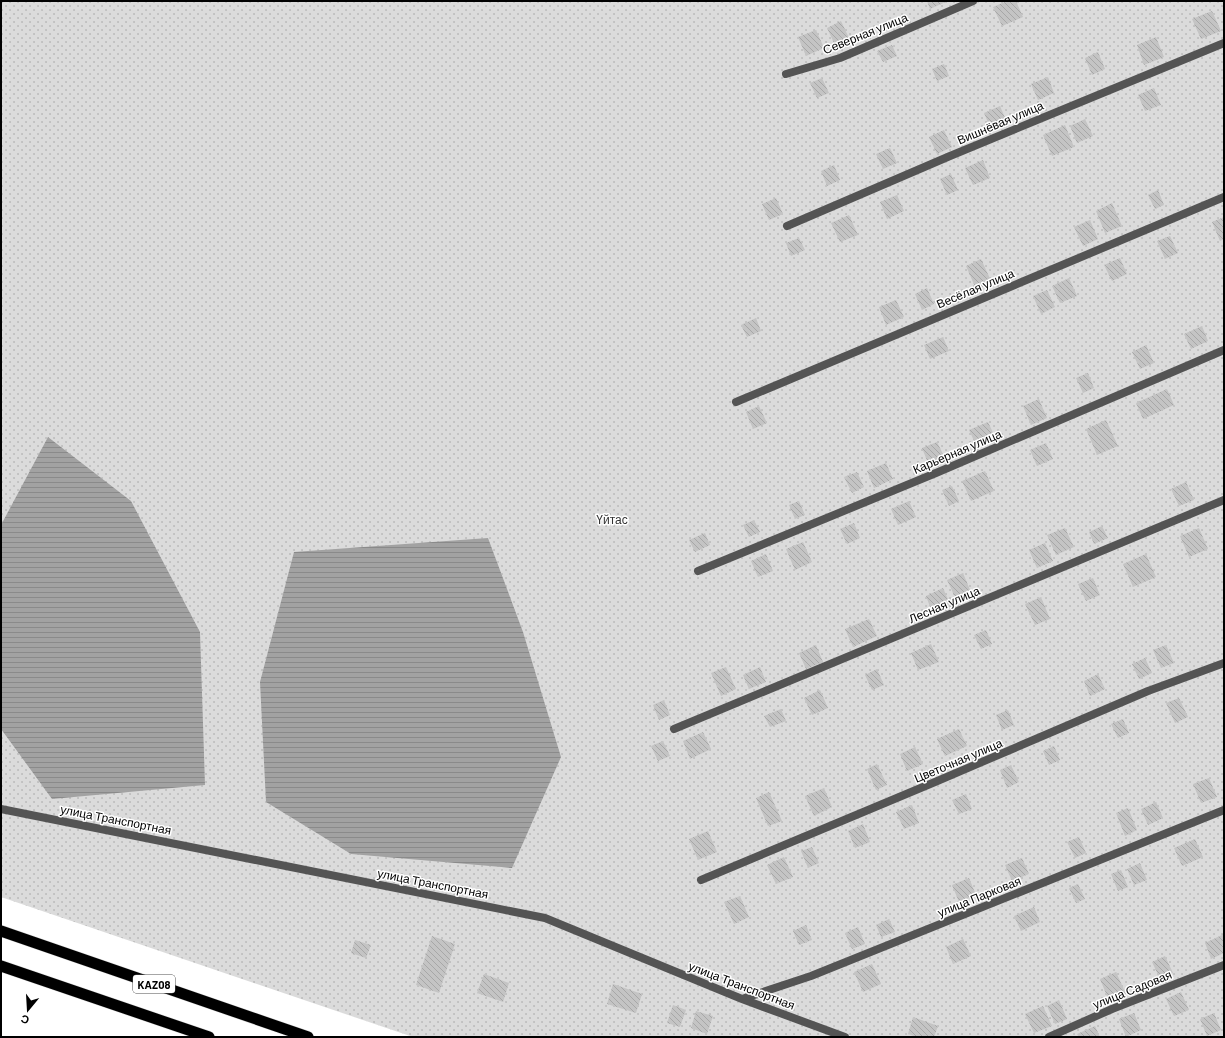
<svg xmlns="http://www.w3.org/2000/svg" width="1225" height="1038" font-family="Barlow,sans-serif">
  <style>
    .green { fill: url(#green-dots) }
    .water { fill: url(#water-rules) }
    .building { fill: url(#building-back-hatch) }
    .lines { fill: none; stroke-linecap: round; stroke-linejoin: round }
    .trunk-casing { stroke: #dbdbdb; stroke-width: 12 }
    .minor { stroke: #545454; stroke-width: 8 }
    .trunk { stroke: #000; stroke-width: 11 }
    .labels { text-anchor: middle; dominant-baseline: central; stroke-width: 3; stroke-linejoin: round; paint-order: stroke }
    .shield { fill: #fff; stroke: #4c4c4c; stroke-width: 1 }
    .shield-label { font-size: 11px; font-weight: bold; fill: #000 }
    .street-label { font-size: 12px; fill: #000; stroke: #fff }
    .park-label { font-size: 12px; fill: #323232; stroke: #fff }
  </style>
  <defs>
    <pattern id="green-dots" width="8" height="8" patternUnits="userSpaceOnUse"><rect width="8" height="8" fill="#dbdbdb"/><path d="M2 2h.1M6 6h.1" fill="none" stroke="#bababa" stroke-width="1.8" stroke-linecap="round"/></pattern>
    <pattern id="water-rules" width="6" height="5" patternUnits="userSpaceOnUse"><rect width="6" height="5" fill="#a2a2a2"/><path d="M0 2.5h6" fill="none" stroke="#8a8a8a"/></pattern>
    <pattern id="building-back-hatch" width="6" height="6" patternUnits="userSpaceOnUse"><rect width="6" height="6" fill="#c4c4c4"/><path d="M-1 5l2 2M0 0l6 6M5-1l2 2" fill="none" stroke="#a7a7a7"/></pattern>
  </defs>
  <rect width="100%" height="100%" fill="#fff"/>
  <path class="green" d="M1,1H1224V1037H413L1,897Z"/>
  <path class="water" d="M48,437L131,501L200,632L205,785L52,799L1,729V525Z
    M488,538L523,632L561,757L512,868L351,854L266,802L260,682L294,552Z"/>
  <path class="building" d="M927,1H948L930,9Z
    M1007,1H1016L1023,17L1002,26L993,7Z
    M1212,11L1221,31L1201,39L1192,19Z
    M841,21L849,38L835,45L827,28Z
    M816,30L824,48L806,56L798,37Z
    M1156,37L1164,57L1144,65L1137,45Z
    M892,45L897,56L883,62L877,51Z
    M1098,52L1105,69L1092,75L1085,58Z
    M944,64L949,76L937,81L932,69Z
    M1048,77L1054,93L1038,100L1031,84Z
    M822,78L829,93L817,98L810,83Z
    M1154,88L1161,105L1145,111L1138,95Z
    M1000,106L1006,120L990,127L984,113Z
    M1085,119L1093,136L1077,143L1070,126Z
    M1065,125L1074,147L1052,156L1043,135Z
    M944,130L952,147L937,154L929,137Z
    M890,148L897,163L883,169L876,154Z
    M983,160L990,178L973,185L965,168Z
    M834,165L840,180L827,186L821,171Z
    M951,174L958,190L947,195L940,179Z
    M1158,190L1164,205L1155,209L1148,195Z
    M897,195L904,211L887,219L880,202Z
    M776,198L783,214L769,220L762,204Z
    M1112,203L1122,226L1105,233L1096,211Z
    M849,215L858,235L840,242L831,223Z
    M1224,217V239L1220,241L1212,222Z
    M1090,220L1098,239L1083,246L1074,227Z
    M1170,236L1178,253L1165,259L1157,241Z
    M799,238L805,250L791,256L786,243Z
    M1120,258L1127,274L1112,281L1104,265Z
    M981,259L992,283L976,289L966,266Z
    M1069,278L1077,296L1060,303L1052,286Z
    M927,288L934,304L922,310L915,294Z
    M1047,290L1055,307L1041,314L1033,296Z
    M896,300L904,317L886,325L879,307Z
    M756,318L761,331L747,337L741,325Z
    M1202,326L1208,341L1191,349L1184,334Z
    M943,337L949,351L930,359L924,345Z
    M1146,345L1154,363L1140,369L1132,352Z
    M1088,373L1094,388L1083,393L1076,378Z
    M1167,389L1174,405L1143,419L1136,403Z
    M1039,399L1047,418L1031,425L1023,406Z
    M759,406L767,423L753,429L746,412Z
    M1106,420L1118,446L1097,455L1086,429Z
    M988,422L995,437L976,445L969,430Z
    M937,442L944,456L928,463L922,448Z
    M1046,443L1053,459L1037,466L1030,450Z
    M886,463L893,479L874,488L867,471Z
    M985,471L994,491L971,501L962,481Z
    M857,472L864,487L852,493L844,477Z
    M1186,482L1194,500L1179,506L1171,489Z
    M952,486L959,501L949,506L942,490Z
    M799,501L805,515L795,519L789,505Z
    M909,501L916,517L898,525L891,509Z
    M754,520L760,532L749,537L743,525Z
    M854,523L860,538L847,544L840,529Z
    M1102,526L1108,538L1094,544L1089,532Z
    M1065,528L1074,547L1056,555L1047,535Z
    M1199,528L1208,549L1189,557L1180,536Z
    M705,533L710,545L695,552L689,540Z
    M803,542L812,562L795,570L786,549Z
    M1045,543L1053,561L1037,568L1029,550Z
    M766,554L773,571L758,577L751,561Z
    M1146,554L1156,577L1133,587L1123,564Z
    M963,573L970,590L955,597L947,580Z
    M1093,578L1100,595L1086,601L1078,584Z
    M943,588L950,604L932,612L926,596Z
    M1041,597L1050,619L1035,625L1025,604Z
    M869,619L877,636L853,647L845,629Z
    M986,630L992,644L981,649L974,635Z
    M931,644L939,662L918,670L911,653Z
    M816,645L823,662L806,669L799,653Z
    M1166,645L1174,663L1161,668L1153,650Z
    M1145,658L1152,673L1139,679L1132,664Z
    M726,667L736,689L721,696L711,673Z
    M760,667L766,682L749,689L743,675Z
    M877,669L884,685L872,690L865,675Z
    M1098,674L1105,689L1090,696L1084,681Z
    M820,690L828,708L812,715L804,698Z
    M1179,698L1188,717L1175,723L1166,703Z
    M664,700L670,715L659,720L653,705Z
    M781,709L786,721L770,727L764,716Z
    M1008,710L1014,725L1002,730L996,715Z
    M1123,719L1129,733L1118,738L1111,724Z
    M959,729L967,746L945,756L937,739Z
    M703,732L711,749L690,759L683,741Z
    M663,741L670,756L658,761L651,746Z
    M1054,746L1060,760L1049,765L1043,751Z
    M915,747L923,764L907,771L900,754Z
    M877,764L887,785L876,790L867,769Z
    M1011,765L1019,782L1007,788L1000,770Z
    M1209,778L1217,797L1201,803L1193,784Z
    M824,788L832,807L814,816L805,796Z
    M769,792L782,821L768,826L756,798Z
    M966,794L972,809L959,814L952,800Z
    M1156,802L1163,818L1148,825L1141,809Z
    M912,805L919,823L904,829L896,812Z
    M1128,808L1137,830L1125,836L1116,813Z
    M863,824L870,842L855,848L848,831Z
    M708,831L717,852L698,860L689,839Z
    M1079,837L1086,853L1075,858L1067,842Z
    M1195,839L1203,857L1182,866L1174,848Z
    M812,847L819,863L808,868L801,851Z
    M784,857L793,877L776,884L767,865Z
    M1022,858L1029,874L1012,881L1005,865Z
    M1140,863L1147,880L1134,885L1127,869Z
    M1121,870L1128,887L1118,891L1111,874Z
    M969,878L976,895L959,902L952,885Z
    M1078,884L1085,899L1076,903L1069,888Z
    M740,896L749,917L734,924L724,902Z
    M1034,907L1040,922L1021,931L1014,916Z
    M889,919L895,932L881,937L876,925Z
    M806,925L812,940L799,945L793,931Z
    M858,927L865,944L852,949L845,933Z
    M1224,934V953L1211,959L1205,943Z
    M432,936L455,944L439,993L416,985Z
    M963,939L971,956L953,964L946,947Z
    M355,940L371,945L366,958L351,953Z
    M1165,956L1173,973L1160,979L1152,962Z
    M872,964L881,984L863,992L854,972Z
    M1116,972L1126,994L1109,1001L1100,979Z
    M484,974L509,983L503,1002L477,993Z
    M613,984L642,994L636,1013L607,1004Z
    M1181,992L1189,1010L1174,1016L1166,999Z
    M1059,1000L1067,1019L1055,1024L1047,1006Z
    M673,1005L686,1010L680,1027L667,1023Z
    M1043,1006L1052,1026L1034,1033L1025,1014Z
    M696,1011L713,1016L707,1034L691,1028Z
    M1134,1013L1141,1030L1126,1037L1119,1019Z
    M1214,1013L1221,1030L1207,1036L1200,1019Z
    M913,1017L938,1026L934,1037H917L908,1034Z
    M1095,1026L1100,1037H1079L1077,1034Z"/>
  <g class="lines">
    <g class="trunk-casing">
      <path id="trunk" d="M1,931L308,1037
        M1,966L209,1037"/>
    </g>
    <path class="minor" d="M786,74L840,58L973,1
      M787,226L950,156L1224,43
      M736,402L1224,197
      M698,571L936,473L1224,350
      M674,729L1224,500
      M1,809L545,918L742,999L845,1037
      M701,880L935,782L1148,691L1224,663
      M742,999L811,976L1224,810
      M1049,1037L1112,1009L1224,965"/>
    <use href="#trunk" class="trunk"/>
  </g>
  <g class="labels">
    <rect class="shield" x="133" y="975" width="42" height="18" rx="3"/>
    <g class="shield-label">
      <text x="154" y="984">KAZ08</text>
    </g>
    <g class="street-label">
      <text transform="translate(865 33) rotate(-22)">Северная улица</text>
      <text transform="translate(1000 122) rotate(-23)">Вишнёвая улица</text>
      <text transform="translate(975 288) rotate(-23)">Весёлая улица</text>
      <text transform="translate(957 451) rotate(-23)">Карьерная улица</text>
      <text transform="translate(944 604) rotate(-23)">Лесная улица</text>
      <text transform="translate(958 760) rotate(-23)">Цветочная улица</text>
      <text transform="translate(116 819) rotate(11)">улица Транспортная</text>
      <text transform="translate(433 883) rotate(11)">улица Транспортная</text>
      <text transform="translate(979 896) rotate(-22)">улица Парковая</text>
      <text transform="translate(742 985) rotate(21)">улица Транспортная</text>
      <text transform="translate(1132 989) rotate(-22)">улица Садовая</text>
    </g>
    <g class="park-label">
      <text x="612" y="519">Үйтас</text>
    </g>
  </g>
  <rect width="1225" height="1038" fill="none" stroke="#000000" stroke-width="4"/>
  <g transform="translate(28 1010) rotate(198)" stroke="#ffffff" stroke-width="3" paint-order="stroke">
  <path d="M0-3L7 15L0 10L-7 15Z" fill="#000000"/>
  <text y="-6" font-size="11" font-weight="bold" text-anchor="middle" fill="#000000">С</text>
  </g>
</svg>
